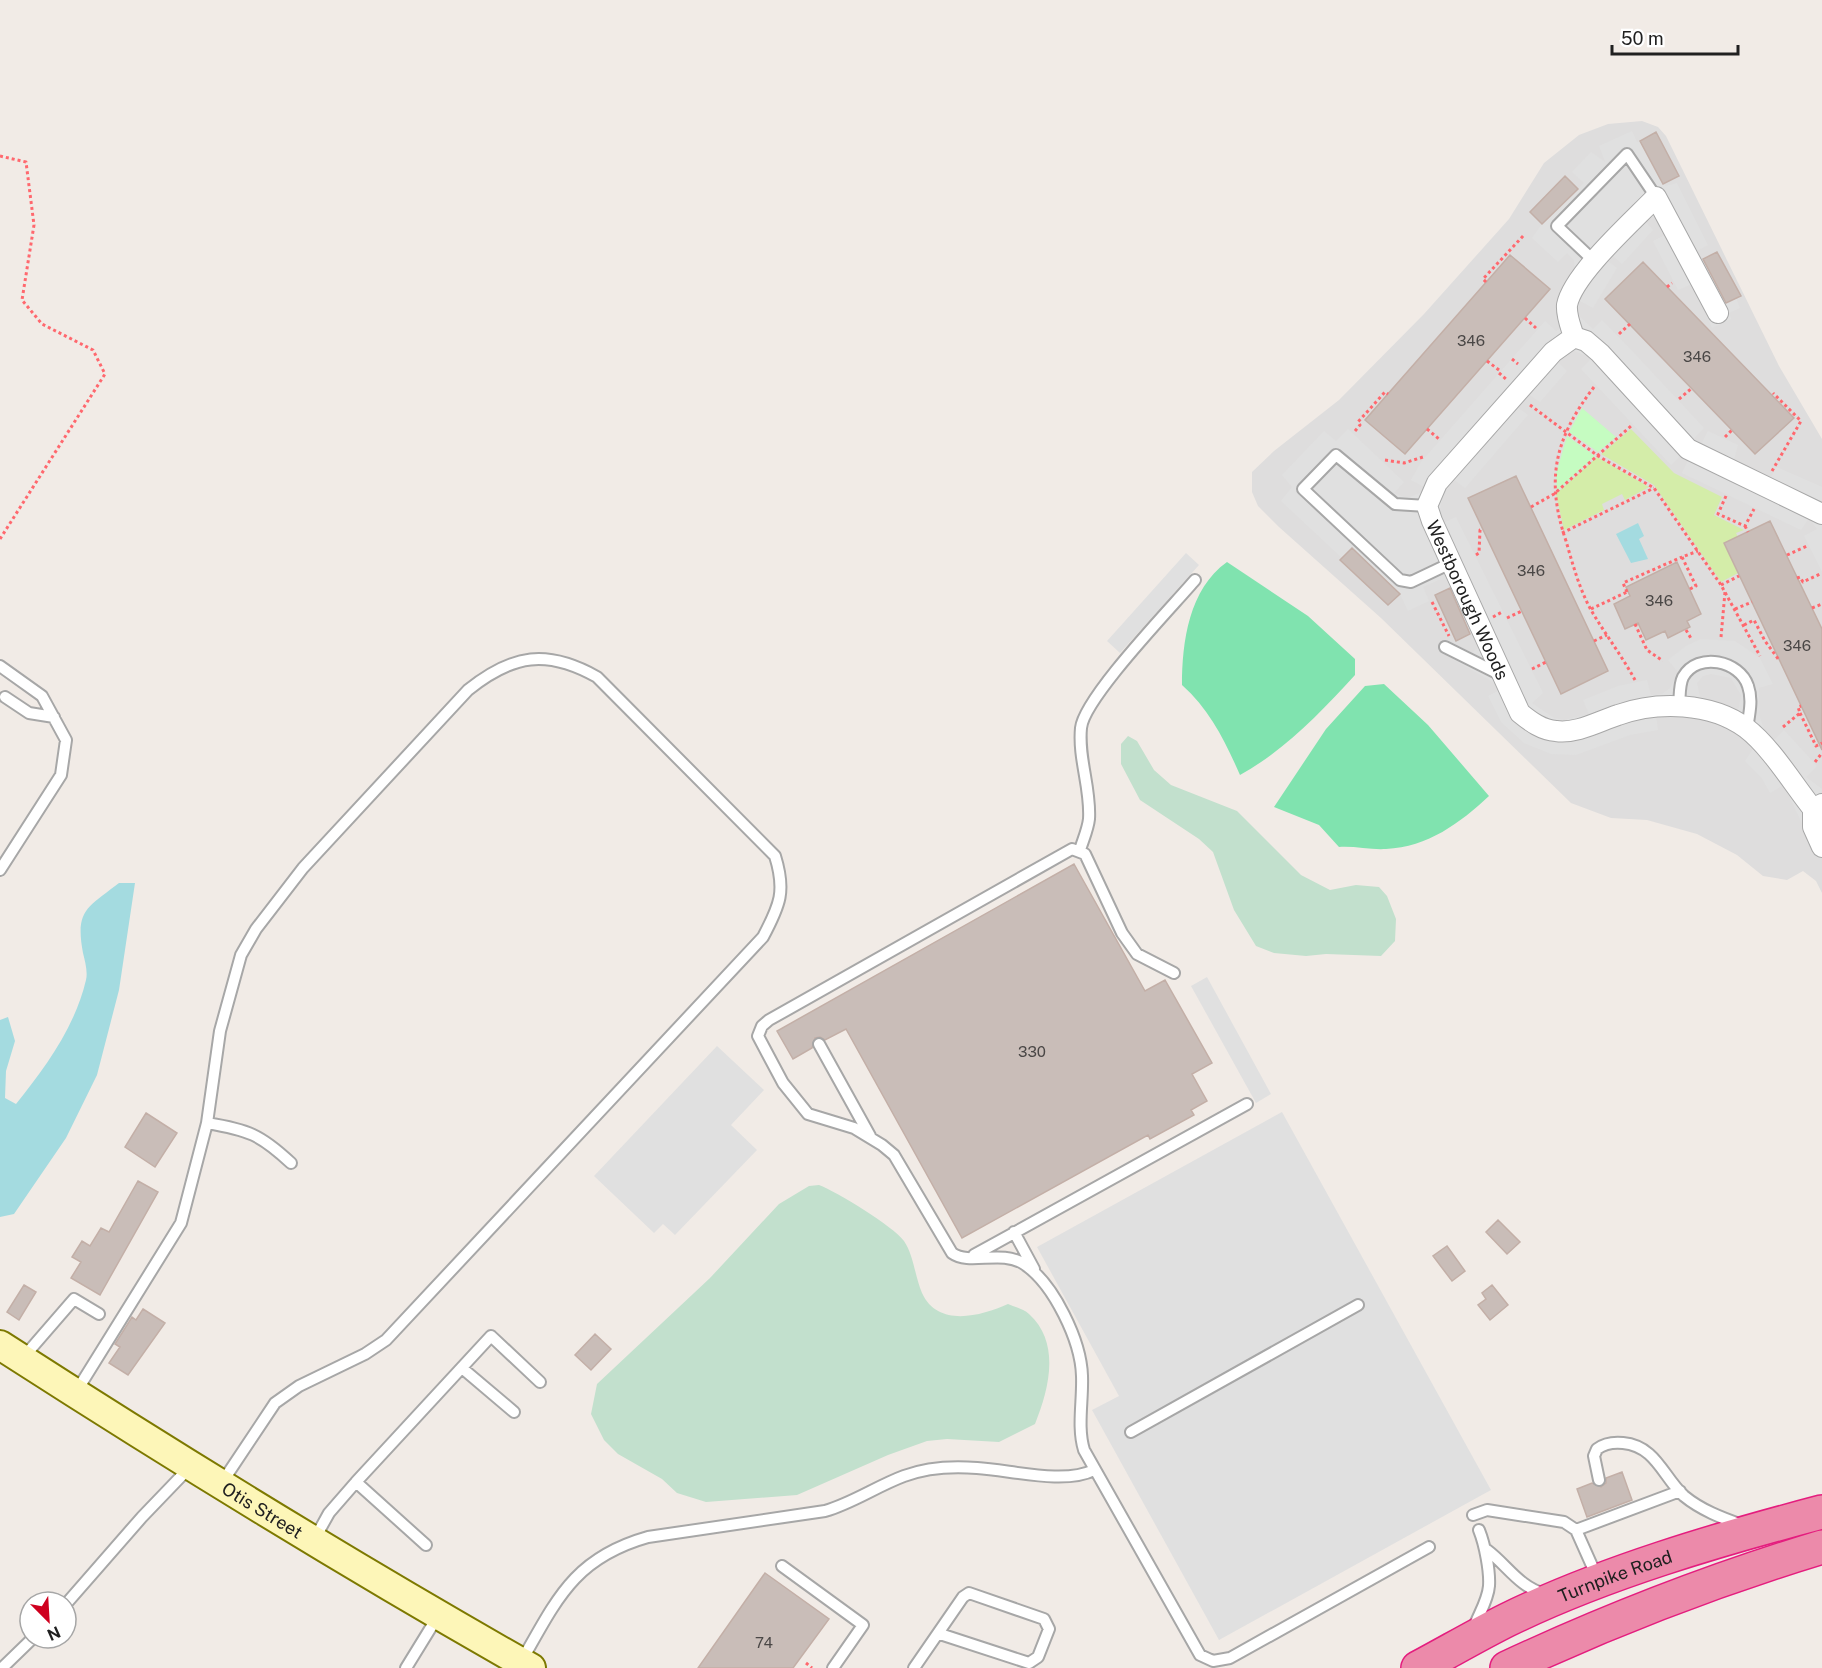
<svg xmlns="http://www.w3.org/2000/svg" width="1822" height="1668" font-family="'Public Sans',sans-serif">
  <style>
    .residential { fill: #dedddd }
    .grass { fill: #d4eda9 }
    .wetland { fill: #c2e0cd }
    .park { fill: #c5fcc1 }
    .pitch { fill: #80e3af }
    .parking { fill: #e0e0e0; fill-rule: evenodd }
    .water { fill: #a4dbe0 }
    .building { fill: #c9bdb8; stroke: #c3afa7; stroke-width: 1.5 }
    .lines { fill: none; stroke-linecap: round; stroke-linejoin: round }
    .lane-casing { stroke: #a7a7a7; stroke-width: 14 }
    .street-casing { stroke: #a7a7a7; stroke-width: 22 }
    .secondary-casing { stroke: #7d7900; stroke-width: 32 }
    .highway-casing { stroke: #e41d7e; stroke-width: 36 }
    .path { stroke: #ff686e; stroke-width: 3; stroke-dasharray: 3 3; stroke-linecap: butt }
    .lane { stroke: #fff; stroke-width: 10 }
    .street { stroke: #fff; stroke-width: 20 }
    .secondary { stroke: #fdf6b8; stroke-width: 28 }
    .highway { stroke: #ec8aaa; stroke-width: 33 }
    .labels { text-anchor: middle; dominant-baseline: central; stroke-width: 6; stroke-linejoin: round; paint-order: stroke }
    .number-label { font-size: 15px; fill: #4a4746 }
    .street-label { font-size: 18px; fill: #202020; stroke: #fff }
  </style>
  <rect width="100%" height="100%" fill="#f1ebe6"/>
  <path class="residential" d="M1642,121L1658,127L1666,136L1779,366L1822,439V893L1816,881L1803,871L1787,880L1763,876L1737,855L1697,834L1647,820L1611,818L1571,803L1381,618L1279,527L1258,506L1252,492V472L1274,451L1339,400L1424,314L1509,219L1544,163L1579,135L1608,124Z"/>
  <path class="grass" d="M1631,429L1674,473L1722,497L1714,515L1744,530L1736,533L1738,537L1724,544L1738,573L1721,582L1654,485L1601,454Z
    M1597,457L1649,487L1625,500L1622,494L1602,504L1604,510L1564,530L1556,494Z"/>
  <path class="wetland" d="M1128,736L1137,741L1154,770L1171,785L1237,811L1301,875L1330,890L1356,885L1379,887L1387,896L1396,919L1395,941L1381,956L1326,954L1306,956L1274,953L1256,946L1234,910L1213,852L1199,839L1140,800L1121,764V744Z
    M819,1185C837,1192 893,1226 904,1241C914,1256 915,1277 922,1293C938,1328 981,1316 1008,1304C1015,1307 1024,1309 1029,1314C1061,1343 1049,1389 1035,1424L999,1442L947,1439L927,1441L888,1455L797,1495L706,1502L677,1493L662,1479L618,1454L604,1440L591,1414L597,1384L710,1278L779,1204L809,1186Z"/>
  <path class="park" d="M1582,408L1616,437L1598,452L1569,432Z
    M1567,436L1595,456L1557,491L1556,474Z"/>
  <path class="pitch" d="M1227,562L1308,616L1355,659V675C1320,713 1285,750 1240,775C1225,741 1210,710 1182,685C1182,642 1189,589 1227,562Z
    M1384,684L1428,725L1489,796C1460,823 1428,847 1386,849C1371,850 1355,846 1339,847L1319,825L1274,807L1326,729L1365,686Z"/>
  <path class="parking" d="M1632,131L1637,142L1640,141L1665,186L1677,183L1708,245L1697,251V254L1724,303L1736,298L1740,308L1729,313L1731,319L1712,328L1692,284L1678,290L1653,241L1665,235L1657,218L1649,216L1643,219L1653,230L1622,264L1611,254L1606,260L1617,268L1593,308L1580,301L1577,314L1593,329L1602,320L1635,354L1704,428L1694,438L1699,444L1702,443L1708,431L1738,445L1734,460L1767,477L1772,476L1776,467L1822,487V572L1804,536L1817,529L1809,518L1801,530L1682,473L1688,461L1681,455L1671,465L1581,369L1590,360L1589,357L1574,351L1557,361L1567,371L1540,402L1528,394L1517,407L1528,415L1465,488L1453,479L1444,488L1439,515L1443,523L1456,517L1543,693L1532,703L1554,718L1564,720L1589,714L1583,700L1618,686L1647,680L1651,695L1662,694L1670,688L1678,672L1668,660L1686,646L1701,639L1735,641L1760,658L1773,684L1759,688L1760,718L1764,729L1774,740L1784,730L1817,766L1806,777L1822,789V844L1814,848L1785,788L1782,786L1770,793L1761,777L1745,761L1753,749L1752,746L1728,728L1711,722L1695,716L1656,715L1658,730L1630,735L1576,755L1551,754L1524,743L1501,722L1488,696L1500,690V686L1440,652L1447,640L1472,653L1479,647L1447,580H1439L1423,587L1429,601L1408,611L1400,594L1352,548L1342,558L1281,501L1292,487L1282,475L1324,431L1336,441L1348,429L1404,482L1394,493L1407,498L1420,493L1424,487L1411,480L1421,462L1545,321L1556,331L1560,329L1575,271L1574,260L1567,253L1558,262L1532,238L1542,224L1584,183L1572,172L1591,152L1605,162L1599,146ZM1711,674L1731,678L1741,695L1739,708L1734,710L1700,697L1697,683L1703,676Z
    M1186,553L1199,565L1120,653L1107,641Z
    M1207,977L1271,1094L1256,1103L1191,986Z
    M717,1046L764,1090L731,1125L757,1150L675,1235L663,1224L654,1233L594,1176Z
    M1282,1112L1491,1490L1219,1640L1092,1410L1119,1396L1037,1247Z"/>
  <path class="water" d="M1638,523L1644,536L1639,539L1648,559L1631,563L1616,534Z
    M119,883H135L119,990L97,1075L66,1138L14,1214L0,1217V1020L8,1017L15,1041L6,1071L5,1098L16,1104C45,1068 75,1027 86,980C88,972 85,961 83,953C75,910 87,908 119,883Z"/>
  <path class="building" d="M1656,132L1679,176L1663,184L1640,141Z
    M1565,176L1578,189L1542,224L1530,212Z
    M1717,252L1741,296L1726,303L1703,259Z
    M1510,255L1550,289L1405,454L1365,420Z
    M1643,262L1794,418L1755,454L1605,299Z
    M1516,476L1608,671L1561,694L1468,498Z
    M1770,521L1822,629V750L1724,543Z
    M1352,548L1400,594L1388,605L1340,560Z
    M1677,562L1701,614L1687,621L1690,627L1668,638L1665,631L1646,640L1638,623L1625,629L1614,604L1630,596L1626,587Z
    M1450,588L1470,634L1456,641L1435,595Z
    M1074,864L1145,991L1165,980L1212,1063L1192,1074L1207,1101L1191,1110L1194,1115L1150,1139L1148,1135L962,1238L846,1029L825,1040L820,1037L815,1038L812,1048L793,1059L777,1031Z
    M146,1113L177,1133L155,1167L125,1147Z
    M138,1181L158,1192L100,1295L71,1278L81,1262L72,1257L82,1241L90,1246L101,1228L109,1232Z
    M1498,1220L1520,1242L1507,1254L1486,1232Z
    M1447,1246L1465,1271L1452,1281L1433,1256Z
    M24,1285L36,1292L19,1320L7,1312Z
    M1492,1285L1508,1305L1490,1320L1478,1305L1486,1299L1482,1293Z
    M143,1309L165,1323L128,1375L109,1363L120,1347L115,1344L132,1317L136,1320Z
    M595,1334L611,1349L591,1370L575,1355Z
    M1622,1472L1632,1500L1587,1517L1577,1489L1592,1483L1601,1487L1606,1483V1478Z
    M765,1573L829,1619L793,1668H698Z"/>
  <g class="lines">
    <g class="lane-casing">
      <path id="lane" d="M1594,261L1557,226L1627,154L1656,197
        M1427,506L1395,504L1336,455L1303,489L1400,580L1411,582L1451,563
        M1445,647L1501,675
        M0,666L42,696L66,740L61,775L0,870
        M5,697L29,713L54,717
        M1679,705C1680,697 1679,685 1683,677C1698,651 1740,661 1748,686C1753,700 1749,715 1747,729
        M1080,850C1083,840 1088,829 1089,819C1091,788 1078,759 1081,728C1084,698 1172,607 1195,580
        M1174,973L1137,954L1122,933L1085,854L1072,849L769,1020L762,1026L758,1036L783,1083L808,1114L854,1128L882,1145L894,1155L952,1253C970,1266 1001,1249 1024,1264C1054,1284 1081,1341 1082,1376C1083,1401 1077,1427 1084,1450L1200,1655L1213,1661L1230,1658L1429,1547
        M819,1044L870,1136
        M207,1123C248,1130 260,1134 291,1163
        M1014,1232L1034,1269
        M974,1255L1247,1104
        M22,1359L74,1299L99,1314
        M462,1368L514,1412
        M76,1392L181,1223L207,1123L220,1031L241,955L256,929L303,868L468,690C513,654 547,649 597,677L775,856C786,891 780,905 763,937L386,1340L365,1354L299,1386L275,1403L221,1484
        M1131,1432L1358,1305
        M1599,1480L1594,1456L1597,1449C1605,1443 1613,1442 1623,1443C1656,1446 1663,1477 1684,1496C1701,1510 1722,1518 1742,1525
        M356,1482L491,1336L540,1382
        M1473,1515L1487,1510L1564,1522L1576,1530L1597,1577
        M1576,1530L1680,1491
        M314,1540L329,1513L356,1482L426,1545
        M1487,1550C1507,1565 1519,1587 1545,1594
        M782,1566L863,1625L833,1668
        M66,1604L142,1517L191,1466
        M1474,1627C1479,1614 1488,1600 1489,1586C1490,1571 1485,1545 1479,1530
        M521,1662C557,1599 574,1558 648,1537L825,1511C853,1503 877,1486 904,1476C928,1467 952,1466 977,1468C1011,1470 1064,1485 1094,1470
        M2,1668L33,1638
        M406,1668L438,1616
        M914,1668L963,1597L969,1593L1044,1619L1049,1629L1038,1657L1029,1663L940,1634"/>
    </g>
    <g class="street-casing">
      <g id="street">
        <path id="s1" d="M1718,313L1656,197C1633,221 1573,274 1567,305C1566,316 1571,327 1574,337L1553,352L1437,483L1427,506L1432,521L1520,713C1531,722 1542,730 1556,731C1577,734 1599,721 1618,715C1657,701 1711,702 1746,728C1771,747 1793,784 1813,809L1822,804"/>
        <path d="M1574,337L1586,341L1600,353L1688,449L1822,514"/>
        <path d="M1822,814L1813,809V827L1822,847"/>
      </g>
    </g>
    <g class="secondary-casing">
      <g id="secondary">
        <path id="s2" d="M0,1345C174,1457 351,1566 531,1668"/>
      </g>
    </g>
    <g class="highway-casing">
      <g id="highway">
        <path id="s3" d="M1418,1668C1448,1652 1477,1635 1507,1620C1603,1573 1719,1539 1822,1512"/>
        <path d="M1507,1668C1610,1620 1713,1580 1822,1547"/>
      </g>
    </g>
    <path class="path" d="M0,156L26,162L34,225L22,300L42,324L93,350L105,374L0,539
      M1486,282L1483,279L1524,235
      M1667,287L1672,283
      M1525,318L1536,328
      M1619,334L1630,324
      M1512,359L1518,364
      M1487,361L1499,370
      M1499,373L1507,380
      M1594,387C1555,438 1545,479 1566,541C1573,565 1579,588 1591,610C1605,634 1622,656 1635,680
      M1679,399L1692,388
      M1530,405L1598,456L1654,488L1721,585L1760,656
      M1427,429L1439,439
      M1355,431L1360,425L1358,422L1385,392L1388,394
      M1725,437L1732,430
      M1385,460L1404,463L1423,457
      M1772,471L1801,421L1773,393
      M1726,496L1718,514L1745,526L1754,509
      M1531,507L1554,494L1631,426
      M1745,526L1748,532
      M1562,533L1654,488
      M1476,555L1479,553L1480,530L1483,529
      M1787,555L1807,546
      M1797,578L1800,577L1803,582L1820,574
      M1721,585L1739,576
      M1690,589L1696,586L1682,557L1698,551
      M1627,592L1623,583L1682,557
      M1432,602L1449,636
      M1812,608L1822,604
      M1591,609L1627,592
      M1735,609L1752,602
      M1493,617L1502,612
      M1507,618L1522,611
      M1635,624L1647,650L1663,661
      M1744,625L1754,620L1765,641L1779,660
      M1686,630L1692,640
      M1721,637L1725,592
      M1594,641L1607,635
      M1532,669L1546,662
      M1800,713L1816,746L1822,743
      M1783,727L1800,713L1798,707L1801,706
      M1815,762L1822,753
      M806,1663L812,1668"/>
    <use href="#lane" class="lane"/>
    <use href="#street" class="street"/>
    <use href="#secondary" class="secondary"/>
    <use href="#highway" class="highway"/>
  </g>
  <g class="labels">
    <g class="number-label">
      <text x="1471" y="340">346</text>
      <text x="1697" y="356">346</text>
      <text x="1531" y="570">346</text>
      <text x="1659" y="600">346</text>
      <text x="1797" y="645">346</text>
      <text x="1032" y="1051">330</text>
      <text x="764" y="1642">74</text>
    </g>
    <g class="street-label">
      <text stroke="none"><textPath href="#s1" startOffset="634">Westborough Woods</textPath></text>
      <text stroke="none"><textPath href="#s2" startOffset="310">Otis Street</textPath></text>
      <text stroke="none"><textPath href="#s3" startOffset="218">Turnpike Road</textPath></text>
    </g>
  </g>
  <g transform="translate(48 1620) rotate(156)"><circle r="28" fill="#ffffff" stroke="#a6a6a6" stroke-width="1.5"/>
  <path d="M0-4.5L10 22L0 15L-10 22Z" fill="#cf001e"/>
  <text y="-9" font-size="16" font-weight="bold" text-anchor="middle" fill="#202020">N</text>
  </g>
  <path d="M1612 45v9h126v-9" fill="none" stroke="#202020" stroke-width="3"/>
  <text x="1621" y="45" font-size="18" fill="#202020" stroke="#ffffff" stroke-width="4.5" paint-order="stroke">50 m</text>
</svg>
